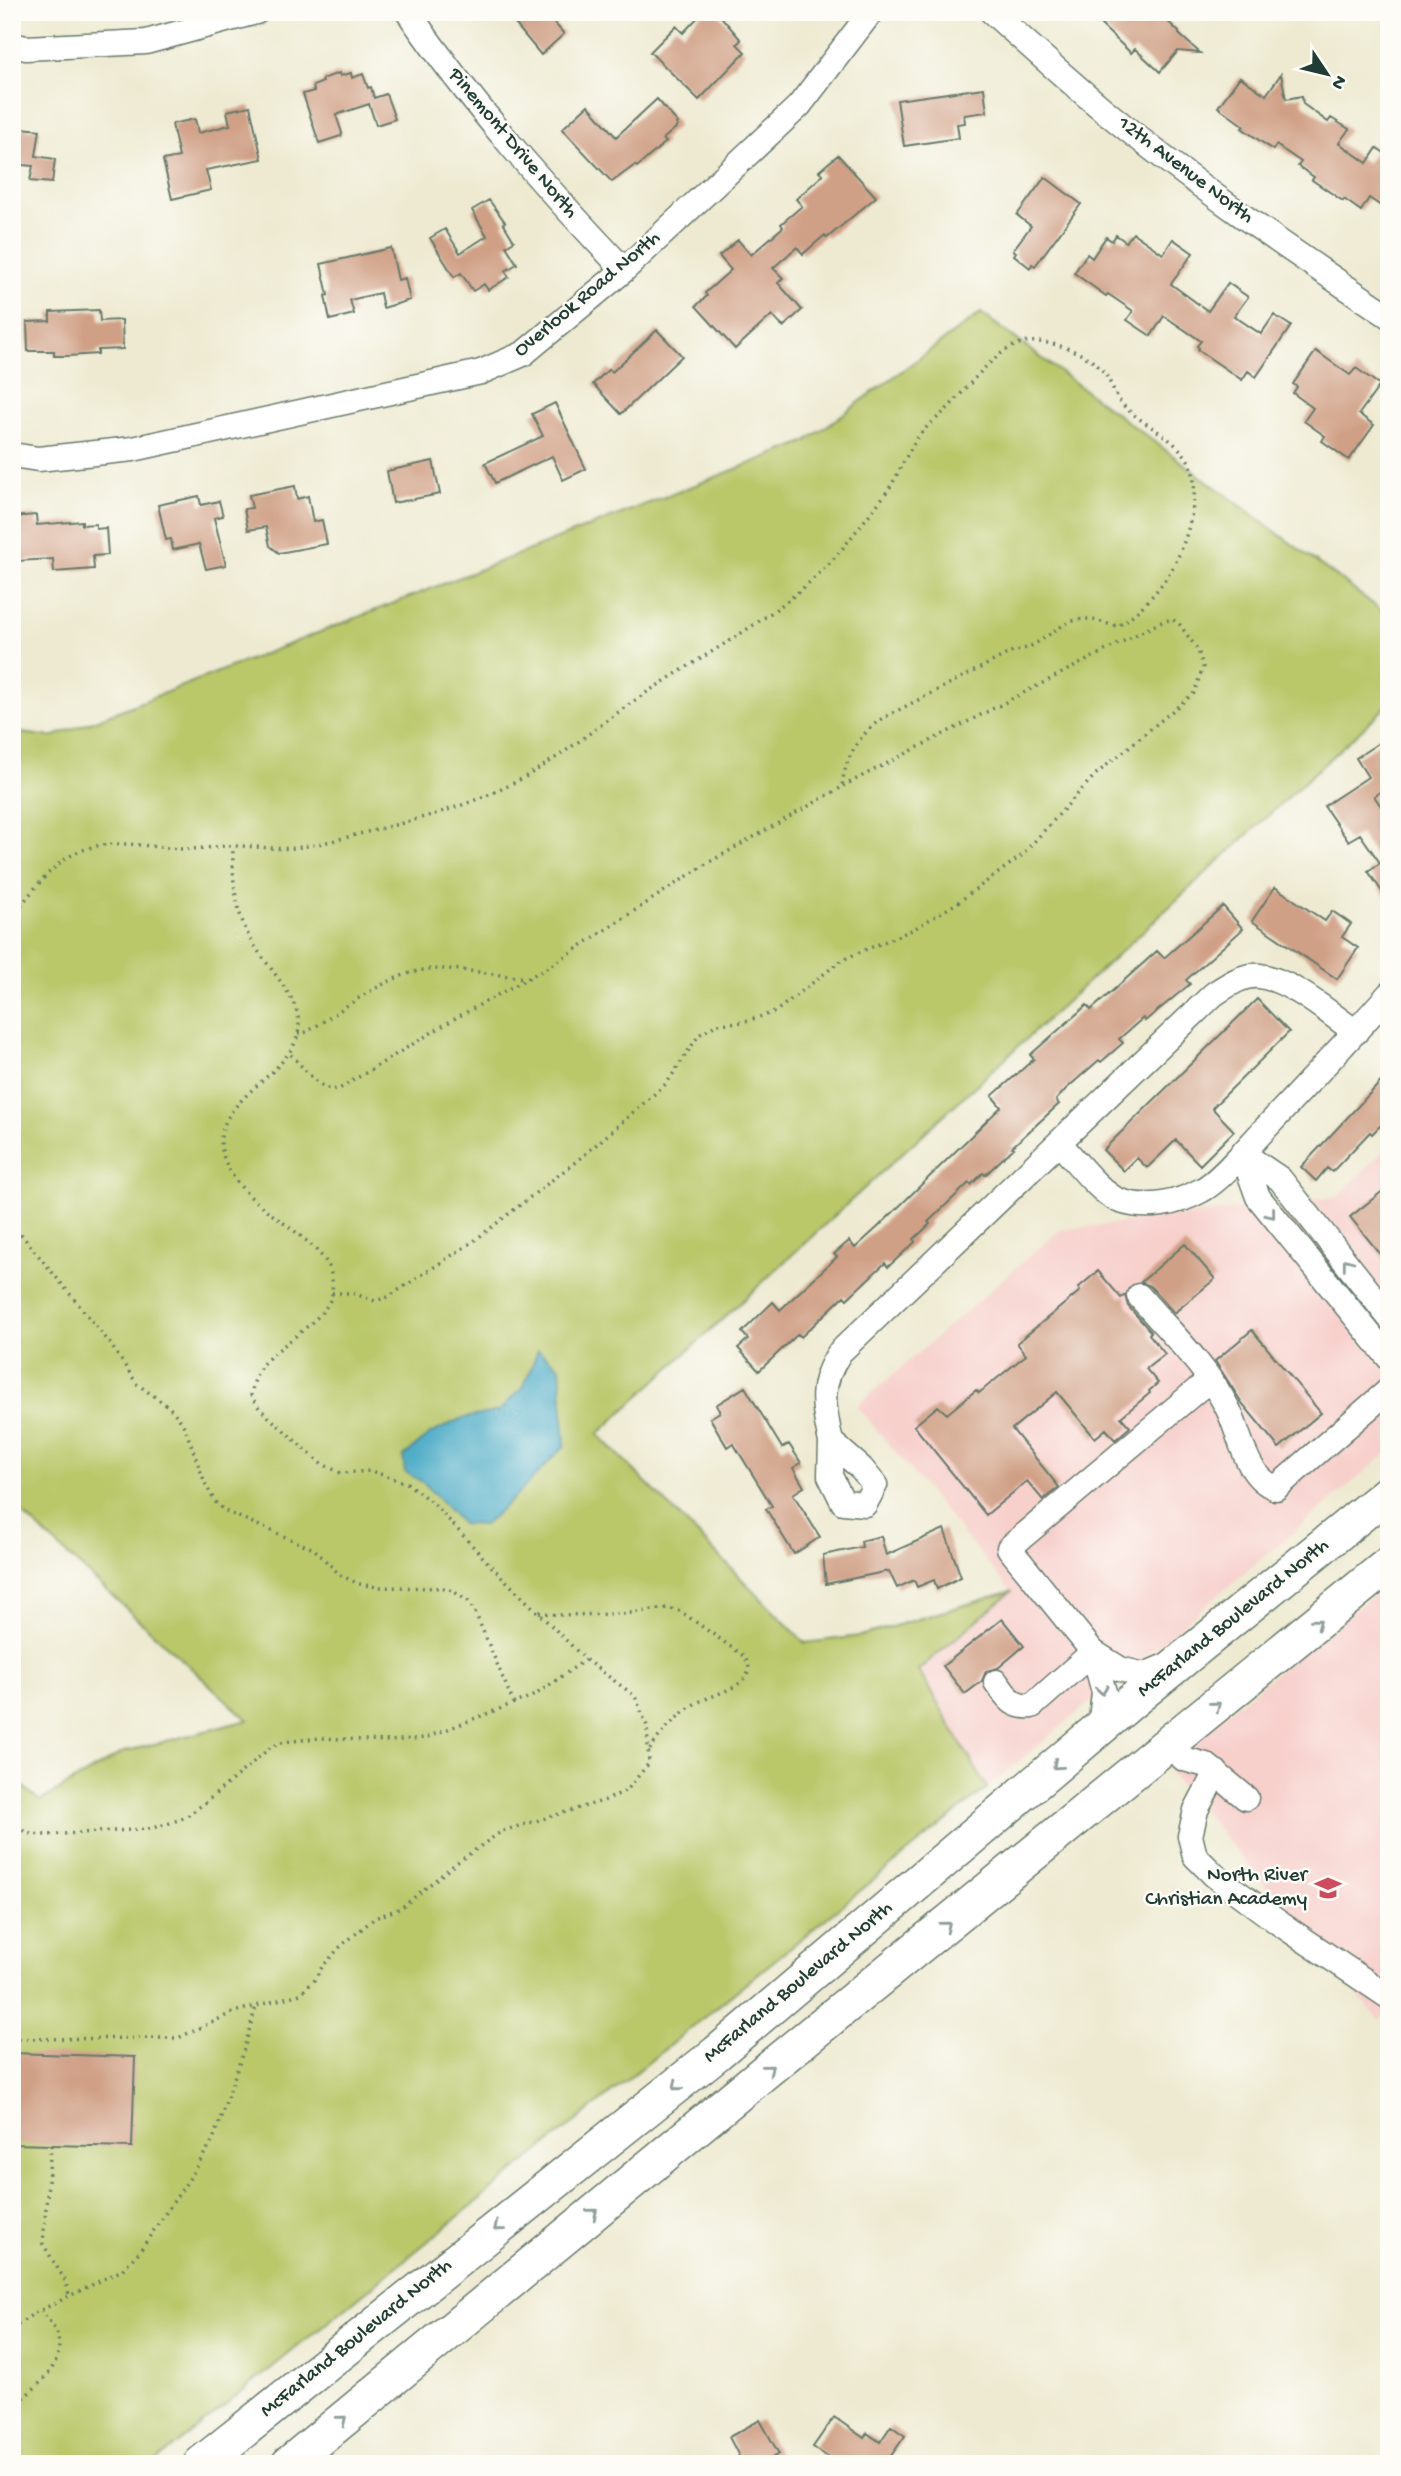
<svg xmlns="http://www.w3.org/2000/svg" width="1401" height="2476" font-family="'Gochi Hand',sans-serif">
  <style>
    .built { fill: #f7d0cc }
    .green { fill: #bac86b; stroke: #6c8250; stroke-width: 2 }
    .water { fill: #46a9c5; stroke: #32737c; stroke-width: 2 }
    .building { fill: #d0a086 }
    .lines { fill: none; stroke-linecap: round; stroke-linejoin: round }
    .minor-casing { stroke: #677a6b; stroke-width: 27 }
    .highway-casing { stroke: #677a6b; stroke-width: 38 }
    .path { stroke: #677a6b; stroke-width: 3.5; stroke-dasharray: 2 5; stroke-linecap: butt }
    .minor { stroke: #fff; stroke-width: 24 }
    .highway { stroke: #fff; stroke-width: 35 }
    .oneway { stroke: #8f9e9a }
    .labels { text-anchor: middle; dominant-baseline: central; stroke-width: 5; stroke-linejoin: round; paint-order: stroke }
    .street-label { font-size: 21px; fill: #1f3d34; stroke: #fdfcf7 }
    .poi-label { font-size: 21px; fill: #1f3d34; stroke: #fdfcf7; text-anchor: end }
  </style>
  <rect width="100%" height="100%" fill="#fdfcf7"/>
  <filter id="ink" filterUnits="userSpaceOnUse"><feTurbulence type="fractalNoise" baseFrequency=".0143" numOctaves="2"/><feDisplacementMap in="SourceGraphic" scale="14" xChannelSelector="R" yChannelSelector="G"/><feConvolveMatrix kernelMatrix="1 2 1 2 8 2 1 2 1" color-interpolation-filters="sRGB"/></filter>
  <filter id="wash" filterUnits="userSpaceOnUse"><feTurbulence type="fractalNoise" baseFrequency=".00686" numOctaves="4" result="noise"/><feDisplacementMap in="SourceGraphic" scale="28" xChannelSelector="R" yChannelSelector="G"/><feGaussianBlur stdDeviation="1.57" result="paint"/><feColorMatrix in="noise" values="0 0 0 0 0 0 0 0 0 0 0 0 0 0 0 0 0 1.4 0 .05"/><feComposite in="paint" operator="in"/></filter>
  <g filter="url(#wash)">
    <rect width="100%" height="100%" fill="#eeead2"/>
    <path class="built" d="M1389,1145V1452L987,1788L918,1670L1011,1591L857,1406L1060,1230L1337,1197Z
      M1389,1582V2012L1379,2020L1163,1764Z"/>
    <path class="green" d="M981,313L1389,616V704L598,1434L805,1643L861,1636L1012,1591L918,1670L987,1788L153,2464H12V1777L40,1801L124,1752L248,1720L12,1504V732L52,737L805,442Z"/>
    <path class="water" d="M538,1350L560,1367L565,1445L517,1495L484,1525L462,1524L424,1483L405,1472L403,1457L430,1434L460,1419L499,1411L524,1386Z"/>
    <g id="blocks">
      <path class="building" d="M521,12H545L564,34L541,55L512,20Z
        M703,12H717L741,40L737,44L745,52L699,100L650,52L676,26L683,33Z
        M1114,12H1158L1179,32V34L1200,53L1178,51L1160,72L1135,49L1131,53L1101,25Z
        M339,73L340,76L351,73L352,78L363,74L368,88L371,87L374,98L386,94L395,119L376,125L369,104L336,115L342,133L341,136L319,143L303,94L314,91L313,86L323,82L322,79Z
        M1281,74L1286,99L1302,96L1303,104L1328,122L1331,118L1349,129L1339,143L1367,163L1377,148L1389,156V194L1381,206L1369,198L1361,211L1344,199L1343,201L1312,180L1314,177L1298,166L1301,162L1276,145L1273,150L1242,128L1244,126L1218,107L1240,77L1266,95Z
        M984,88L987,112L964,115L965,123L957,124L959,138L904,146L897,100Z
        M657,99L678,123L676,124L678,126L663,139L666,142L637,167L635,165L612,182L562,129L588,105L616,137Z
        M250,106L262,159L206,170L211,190L172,199L163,160L179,157L172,124L195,119L198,133L230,125L227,111Z
        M12,127L40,130L36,156L55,159L52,183L30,181L33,166L12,164Z
        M838,155L876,197L827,238L825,235L803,254L797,247L773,268L783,278L778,283L802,310L783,327L772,315L735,349L696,306L707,296L705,293L731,270L719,256L738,240L751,255L783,227L781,224L802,206L796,199L823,175L819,171Z
        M1045,177L1081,204L1035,266L1032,264L1030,268L1014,255L1016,252L1013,250L1031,226L1017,215Z
        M489,200L505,222L503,223L514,241L506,246L517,264L505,271L509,277L488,290L484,284L473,291L461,273L454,277L430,238L445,229L460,253L487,236L472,210Z
        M1133,233L1163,254L1173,239L1193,253L1171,284L1208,311L1228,283L1248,297L1234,316L1261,334L1274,315L1291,326L1256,377L1248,371L1242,380L1198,350L1199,348L1197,346L1201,341L1164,316L1151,336L1127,320L1133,311L1108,294L1106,296L1074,273L1087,254L1092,258L1106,237L1112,241L1116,235L1126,242Z
        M391,248L398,280L405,278L410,300L383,308L380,293L350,300L354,314L330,320L325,296L328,295L321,264Z
        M99,310L100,321L122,320L123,349L98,350V354L68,356H54V351H28L27,322L50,321V312Z
        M657,330L682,356L621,414L593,384L609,369L612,372Z
        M1316,351L1350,375L1356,368L1380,385L1359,414L1374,425L1349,460L1322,441L1325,436L1304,421L1313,408L1293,393L1297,387L1293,384Z
        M555,403L586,469L563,480L552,456L495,483L485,463L543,436L532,414Z
        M433,461L440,494L393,503L387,471Z
        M295,486L297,499L308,496L313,522L322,520L327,544L279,553L270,546L266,527L248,530L244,509L252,508L249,495Z
        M199,496L201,505L219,501L223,516L214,518L226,565L206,569L199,544L173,550L171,539L166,540L158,505Z
        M36,515L37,525L82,521V525L96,524V529L106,528L108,555L93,556L94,569L54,572L53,559L16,561L12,517Z
        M1389,736V786L1374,796L1389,818V902L1368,871L1380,863L1360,834L1348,841L1324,806L1368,777L1356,758Z
        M1275,887L1325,921L1332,911L1351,924L1342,937L1358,948L1337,979L1252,921Z
        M1223,906L1243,929L1186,980L1190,984L1145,1021L1143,1018L1119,1039L1123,1043L1101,1062L1099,1060L1066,1089L1056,1100L1059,1104L1012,1147L1014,1148L985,1175L983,1173L971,1185L969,1183L928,1222L930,1224L914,1239L915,1242L888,1267L885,1263L847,1299L844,1296L801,1337L798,1334L759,1371L738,1348L748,1339L742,1332L773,1302L780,1310L837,1257L834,1254L849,1241L855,1248L877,1228L1001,1107L992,1096L1034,1059L1030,1055L1087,1005L1091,1010L1157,951L1164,958Z
        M1257,999L1289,1032L1212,1108L1234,1131L1200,1165L1176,1140L1147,1168L1137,1158L1124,1171L1103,1150Z
        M1389,1073V1117L1372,1134L1370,1132L1332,1172L1327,1168L1316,1181L1301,1167Z
        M1389,1186V1265L1350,1217Z
        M1185,1244L1215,1279L1174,1313L1150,1286L1141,1282Z
        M1098,1271L1121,1298L1125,1295L1128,1306L1151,1332L1149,1334L1165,1354L1146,1369L1158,1383L1149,1391L1150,1393L1121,1417L1130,1427L1115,1440L1106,1429L1095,1438L1057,1392L1012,1429L1059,1487L1043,1500L1027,1481L986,1515L914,1426L938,1406L947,1414L976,1390L979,1393L1026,1355L1017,1343L1080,1291L1078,1288Z
        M1252,1330L1321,1413L1279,1448L1242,1403L1215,1361Z
        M745,1387L782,1448L789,1444L801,1463L793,1468L804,1487L793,1494L820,1537L794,1554L766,1509L772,1506L733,1443L727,1447L710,1418L720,1412L716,1405Z
        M944,1529L961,1577L937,1589L934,1580L917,1587L914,1580L897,1588L889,1571L826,1584L823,1555L862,1547L861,1541L881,1536L886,1555Z
        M1002,1619L1024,1646L998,1668L986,1671L982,1681L965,1694L943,1666Z
        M12,2053L135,2057L132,2147L12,2144Z
        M834,2417L864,2438L867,2433L880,2442L891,2426L905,2436L885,2464H838L813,2447Z
        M760,2420L779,2454L761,2464H743L729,2437Z"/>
    </g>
  </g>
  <g filter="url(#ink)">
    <use href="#blocks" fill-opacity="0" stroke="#677a6b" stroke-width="2"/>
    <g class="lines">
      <g class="minor-casing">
        <path id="minor" d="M408,12C472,105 546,188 624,270
          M992,12C1028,44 1063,76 1100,107C1192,183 1290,250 1389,316
          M12,45L26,48L146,42L256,12
          M12,455L38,459L133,449L481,372L523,354L624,270L799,106L871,12
          M1059,1143C1074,1158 1100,1194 1120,1201C1147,1210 1177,1204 1202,1190C1221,1180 1247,1148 1263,1131C1305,1086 1348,1041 1389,994
          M1242,1153L1258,1197L1389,1358
          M1242,1153L1280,1179L1389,1317
          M1139,1296C1169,1331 1206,1366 1227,1407C1241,1433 1244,1477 1276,1488L1389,1390
          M831,1442C823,1405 818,1385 840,1352L1214,994C1228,985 1243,974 1260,976C1291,980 1330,1014 1356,1032
          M831,1442L861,1468L875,1485L865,1504L843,1502L830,1476Z
          M1093,1652L1104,1692L1100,1729
          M1170,1664L1144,1675L1120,1669L1093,1652L1009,1548L1209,1380
          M996,1682C1008,1697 1011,1708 1032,1706L1093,1652
          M1168,1745L1184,1759L1206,1765L1246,1798
          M1216,1772L1196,1810L1190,1836L1195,1856L1214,1875L1279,1923L1389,1997"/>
      </g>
      <g class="highway-casing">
        <path id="highway" d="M201,2464L717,2053L1133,1700L1389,1492
          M289,2464L767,2070L1389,1564"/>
      </g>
      <path class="path" d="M12,916C33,892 52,861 83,850C116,837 154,849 188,849C205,849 221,845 237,846C257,846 275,850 294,848C319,845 343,838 367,832C424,818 485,802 535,771C575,747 610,716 649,691C719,645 799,606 850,539C863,522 878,505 890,487C900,471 907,453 918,437C926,426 938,418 947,409C968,388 997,345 1028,342C1052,340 1086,352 1102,370C1111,380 1114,395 1123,405C1142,425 1170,434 1186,457C1204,481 1189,534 1177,559C1166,584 1141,611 1118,626C1108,625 1095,619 1085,619C1058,619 1040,650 1013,651L883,718C860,733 844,759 842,787L706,864L550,966L454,1019L339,1089C320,1093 303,1066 290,1054
        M298,1034L307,1032C341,1011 392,970 433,969C463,968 495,975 525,978
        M12,1223L109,1342L137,1384L169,1407L178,1417L185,1428L205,1483L215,1502L225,1511L314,1549L340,1575L359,1584L377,1587L448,1588L468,1601L475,1612L514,1704
        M332,1293H352L375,1301L388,1297L474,1241L583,1156L667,1083L699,1035L717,1024L743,1022L775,1012L842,960L914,929L957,903L1020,857L1095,775L1194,693L1203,667L1198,650L1180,625L1172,619L1159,623L843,786
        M539,1612L557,1615L623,1614L667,1608L680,1611L744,1656C766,1686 707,1694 690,1707C673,1720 660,1733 649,1751
        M12,1822L29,1834L47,1835L148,1829L167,1824L186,1817L206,1802L271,1747L284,1742L320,1738L389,1741L425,1738L535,1695L585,1660
        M12,2039L178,2038L234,2012L300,1994L314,1981L322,1967L341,1946L375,1918L401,1908L455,1864L502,1831L606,1800L627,1790L649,1763L647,1726L635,1696L586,1660L492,1567L435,1505L407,1483L371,1471L341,1473L320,1463L259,1408L251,1395C253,1384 256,1374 262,1365C278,1346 329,1317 332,1294C333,1285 332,1271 327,1263C300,1224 241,1207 224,1158C203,1100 296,1077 299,1027C301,997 263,964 249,936C235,910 232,877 233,848
        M51,2145L43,2244L66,2282L69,2296
        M12,2329L33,2314L122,2270L139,2252L189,2179L213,2140L244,2049L256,2006
        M12,2407C33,2389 67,2367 57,2334C54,2326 46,2317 41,2311"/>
      <use href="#minor" class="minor"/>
      <use href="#highway" class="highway"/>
    </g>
    <defs><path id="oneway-chevron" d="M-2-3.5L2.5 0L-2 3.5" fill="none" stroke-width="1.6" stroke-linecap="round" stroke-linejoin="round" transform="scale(1.75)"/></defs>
    <g class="oneway">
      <use href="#oneway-chevron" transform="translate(1271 1214) rotate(51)"/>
      <use href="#oneway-chevron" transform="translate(1347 1263) rotate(-128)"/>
      <use href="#oneway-chevron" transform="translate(1317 1623) rotate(-39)"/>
      <use href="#oneway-chevron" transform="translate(1102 1690) rotate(82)"/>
      <use href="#oneway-chevron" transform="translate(1216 1706) rotate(-39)"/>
      <use href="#oneway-chevron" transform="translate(1057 1765) rotate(140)"/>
      <use href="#oneway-chevron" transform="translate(946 1926) rotate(-39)"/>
      <use href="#oneway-chevron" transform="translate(769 2069) rotate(-39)"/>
      <use href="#oneway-chevron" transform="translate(677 2086) rotate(141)"/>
      <use href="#oneway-chevron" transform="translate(593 2213) rotate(-39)"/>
      <use href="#oneway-chevron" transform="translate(498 2227) rotate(141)"/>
      <use href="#oneway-chevron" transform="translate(342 2420) rotate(-39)"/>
    </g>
  </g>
  <defs>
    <g id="school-bare" transform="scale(2.1)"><path d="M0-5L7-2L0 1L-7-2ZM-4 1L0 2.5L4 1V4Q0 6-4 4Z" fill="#d1495b" stroke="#fdfcf7" stroke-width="2.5" paint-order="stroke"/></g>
  </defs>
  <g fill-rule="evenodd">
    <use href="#school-bare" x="1328" y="1888"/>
  </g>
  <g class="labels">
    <g class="street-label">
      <text transform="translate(512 144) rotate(50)">Pinemont Drive North</text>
      <text transform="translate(1185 171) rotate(37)">12th Avenue North</text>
      <text transform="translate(588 295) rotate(-40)">Overlook Road North</text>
      <text transform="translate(1234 1619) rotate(-39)">McFarland Boulevard North</text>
      <text transform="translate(799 1983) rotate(-40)">McFarland Boulevard North</text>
      <text transform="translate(357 2339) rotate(-39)">McFarland Boulevard North</text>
    </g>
    <g class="poi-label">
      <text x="1307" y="1876">North River<tspan x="1307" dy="24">Christian Academy</tspan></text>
    </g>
  </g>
  <rect width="1401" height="2476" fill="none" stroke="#fdfcf7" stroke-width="42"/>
  <g transform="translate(1327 74) rotate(125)" stroke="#fdfcf7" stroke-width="5" paint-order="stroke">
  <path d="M0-5L12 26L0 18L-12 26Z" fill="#1f3d34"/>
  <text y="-10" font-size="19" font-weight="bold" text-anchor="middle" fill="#1f3d34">N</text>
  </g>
</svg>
